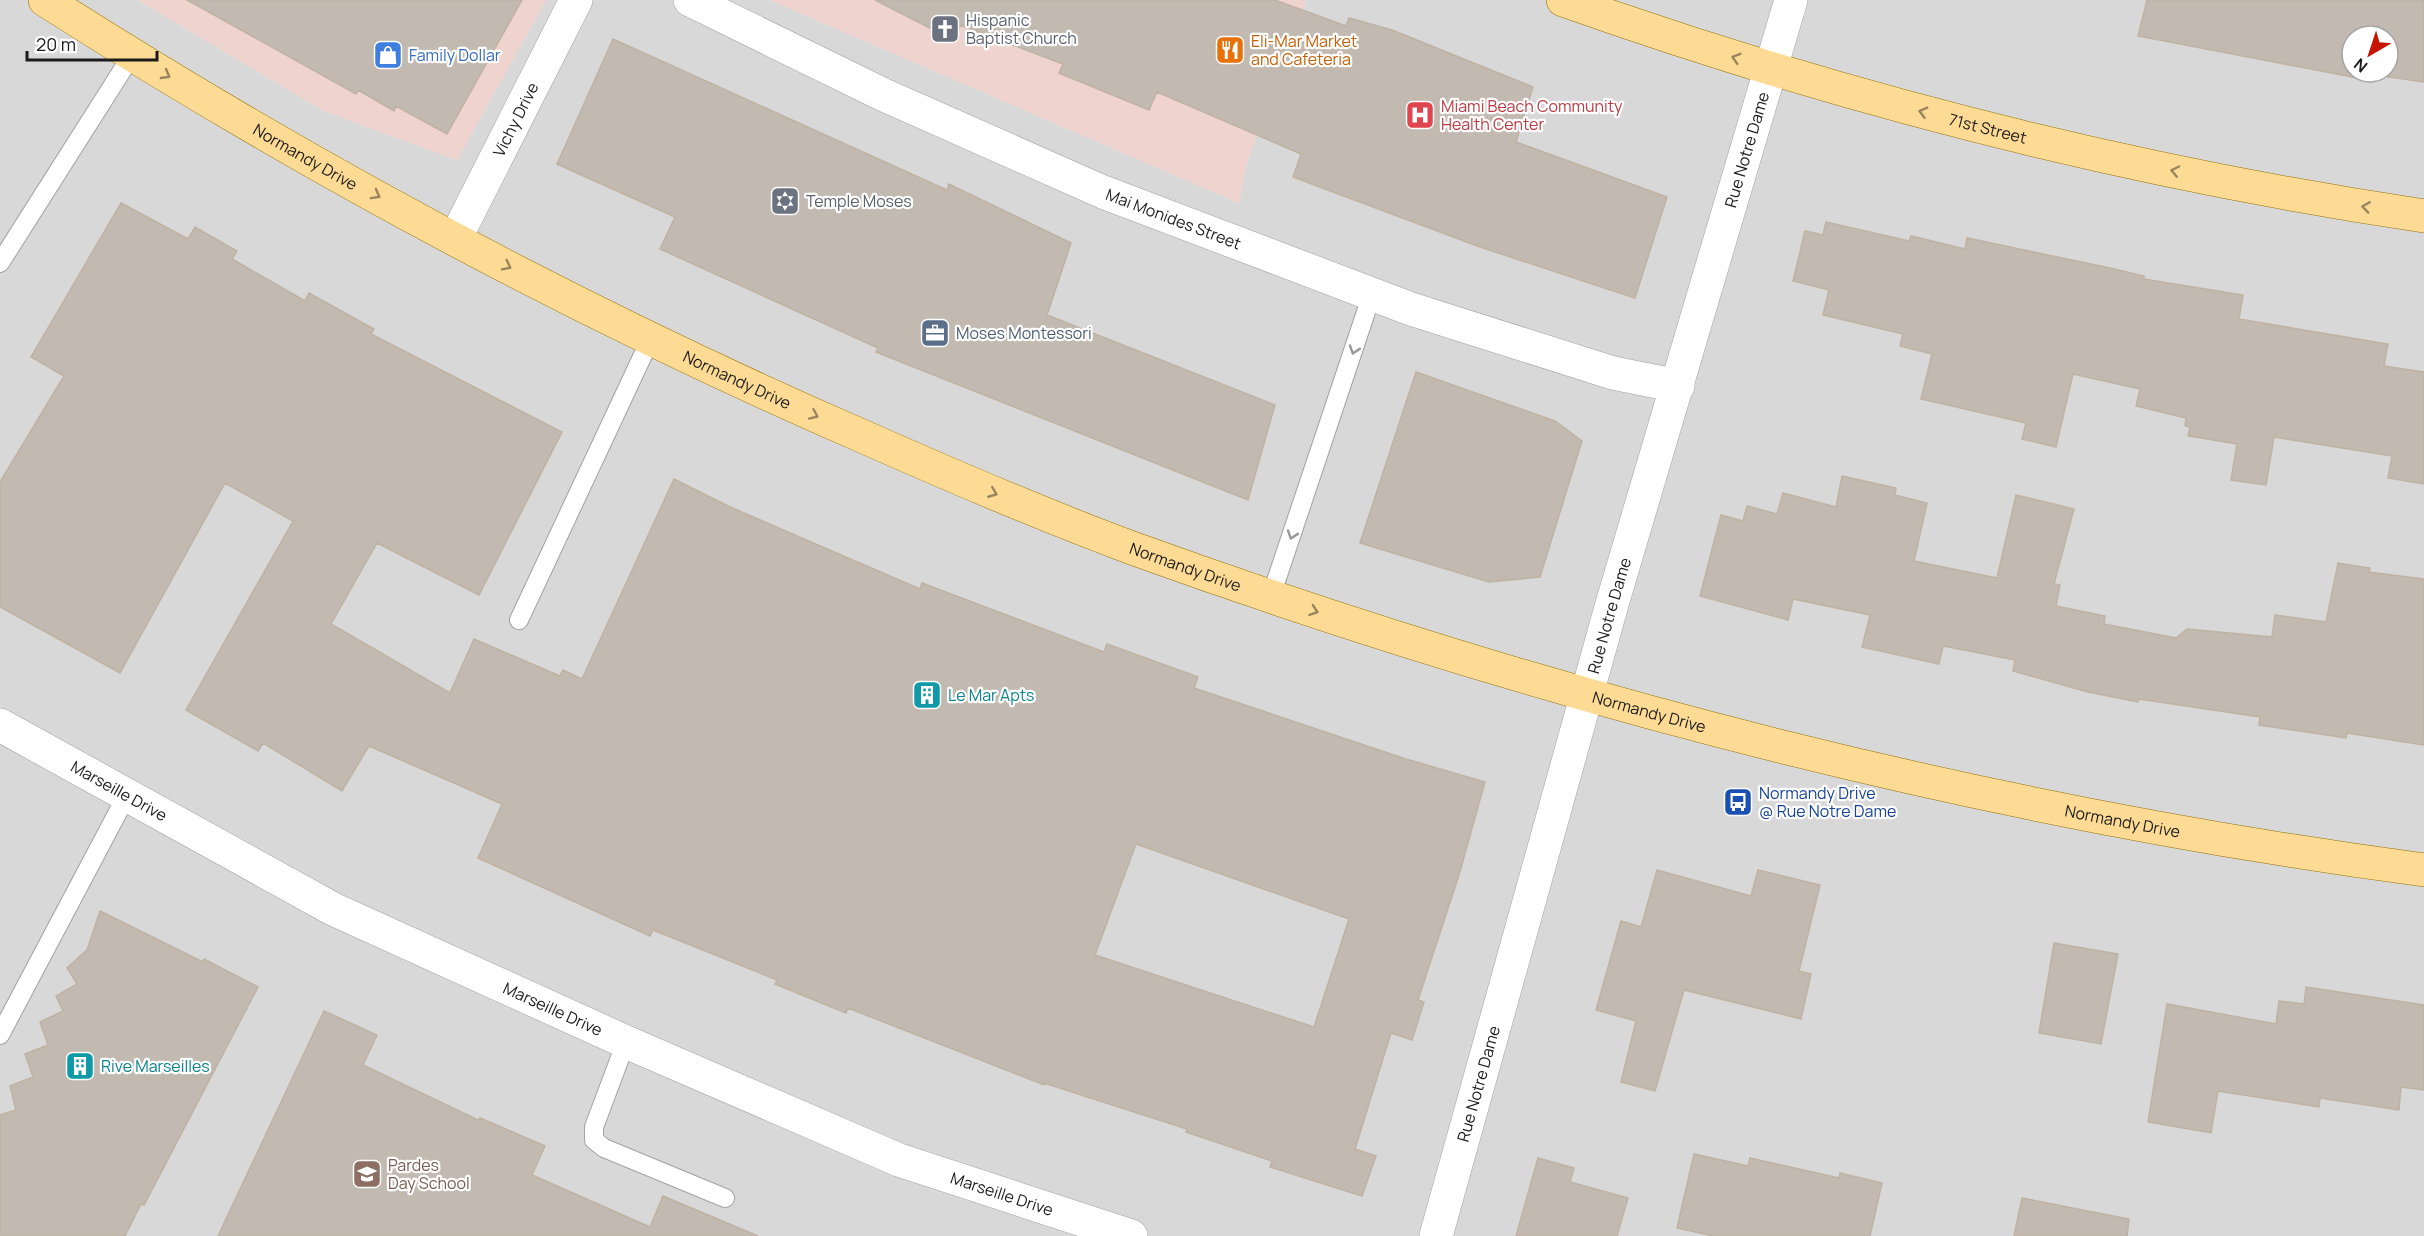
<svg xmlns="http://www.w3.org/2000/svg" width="2424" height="1236" font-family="Manrope,sans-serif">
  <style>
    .residential { fill: #d9d8d8; fill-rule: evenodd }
    .commercial { fill: #efd3ce }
    .building { fill: #c2b9b0; stroke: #bfb2a2; stroke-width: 1.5; fill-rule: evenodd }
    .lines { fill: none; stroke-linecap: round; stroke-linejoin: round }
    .service-casing { stroke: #a2a2a2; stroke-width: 20 }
    .minor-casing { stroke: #a2a2a2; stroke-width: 34 }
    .primary-casing { stroke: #927100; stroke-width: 34 }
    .service { stroke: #fff; stroke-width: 18 }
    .minor { stroke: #fff; stroke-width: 33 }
    .primary { stroke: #fedb94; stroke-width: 33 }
    .oneway { stroke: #98855e }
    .oneway2 { stroke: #989898 }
    .labels { text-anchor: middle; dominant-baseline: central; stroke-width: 4.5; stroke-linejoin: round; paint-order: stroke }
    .worship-label { font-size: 16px; fill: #5b616d; stroke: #fff; text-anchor: start }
    .food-label { font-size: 16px; fill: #c56008; stroke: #fff; text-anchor: start }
    .shop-label { font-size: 16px; fill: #366cbe; stroke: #fff; text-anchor: start }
    .health-label { font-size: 16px; fill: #be3a42; stroke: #fff; text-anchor: start }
    .street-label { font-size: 16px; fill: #1b1b1b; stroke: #fff }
    .service-label { font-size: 16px; fill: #4e5e75; stroke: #fff; text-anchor: start }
    .culture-label { font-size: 16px; fill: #0d838f; stroke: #fff; text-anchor: start }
    .transit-label { font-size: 16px; fill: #164399; stroke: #fff; text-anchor: start }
    .education-label { font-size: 16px; fill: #785e54; stroke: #fff; text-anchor: start }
  </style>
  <rect width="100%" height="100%" fill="#edeae0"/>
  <path class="residential" d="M0,0H138L324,111L457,160L546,0H770L1239,203L1247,162L1306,0H2424V1236H0ZM2352,36H2388V72H2352Z"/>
  <path class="commercial" d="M138,0H546L457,160L324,111Z
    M770,0H1306L1247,162L1239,203Z"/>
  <path class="building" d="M187,0H522L447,134L396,106L394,111L358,90L356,94Z
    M875,0H1275L1346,26L1349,18L1392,30L1533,87L1516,142L1667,197L1635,298L1480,247L1293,177L1301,154L1157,92L1149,110L1059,73L1063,64L960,25L955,41Z
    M2147,0H2424V82L2369,74L2368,80L2138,36ZM2352,36H2388V72H2352Z
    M613,39L947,190L949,184L1071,243L1047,315L1275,405L1248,500L876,352L878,348L660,249L675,217L557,164Z
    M121,203L188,239L195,227L237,251L232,259L305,301L309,293L374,329L371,334L562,432L479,595L377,543L331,624L450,693L474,639L560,676L563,670L582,679L674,479L728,506L920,589L922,583L1104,652L1107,644L1198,677L1194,688L1406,759L1485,782L1459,875L1418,1000L1424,1002L1412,1040L1391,1033L1355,1149L1376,1156L1362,1196L1270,1167L1272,1161L1186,1132L1187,1129L1044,1083V1085L848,1008L846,1013L775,984L777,980L653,930L650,936L478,858L502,804L369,746L342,791L263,743L258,751L186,710L293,521L225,483L120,673L0,607V482L64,376L31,357ZM1136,844L1349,919L1314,1027L1095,955Z
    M1826,222L1909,241L1911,236L1965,249L1967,238L2110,268L2144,276V279L2243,295L2239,319L2388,344L2384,366L2424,372V484L2388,478L2392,456L2274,437L2266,485L2231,480L2237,444L2188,436L2190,427L2185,426L2186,418L2136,406L2140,389L2073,374L2056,447L2022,439L2026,423L1921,399L1932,354L1900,346L1903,334L1823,315L1829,290L1793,281L1805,231L1823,235Z
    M1416,372L1555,421L1582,441L1540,577L1489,582L1360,543Z
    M1842,476L1896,488L1895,495L1927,503L1914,561L1997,578L2016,495L2074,509L2054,584L2060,585L2056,606L2105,616L2104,624L2176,638L2187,629L2272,637L2275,615L2326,622L2338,563L2370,568L2369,572L2424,579V745L2347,733L2346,738L2259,725L2260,717L2139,699L2138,702L2088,692L2013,671L2015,660L1943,646L1939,664L1862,647L1870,615L1793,599L1788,620L1700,596L1721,515L1743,521L1747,506L1777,514L1783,493L1836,507Z
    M1657,870L1751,896L1758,870L1820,885L1799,971L1811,974L1801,1019L1684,990L1655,1091L1621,1082L1636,1021L1596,1010L1621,921L1641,927Z
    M100,911L203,962L204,959L258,987L144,1205L141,1204L125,1236H0V1115L16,1110L10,1086L33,1077L25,1054L48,1045L40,1022L63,1011L56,996L77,984L67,968L87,950Z
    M2054,943L2118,954L2101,1044L2039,1033Z
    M2306,987L2424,1005V1090L2401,1087L2399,1110L2320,1098L2319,1107L2218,1091L2211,1133L2148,1122L2167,1004L2276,1024L2279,1001L2304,1004Z
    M324,1011L377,1035L363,1065L478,1120L480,1118L545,1146L532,1175L650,1227L663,1196L758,1236H218Z
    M1694,1154L1748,1166L1750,1158L1839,1178L1840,1173L1882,1183L1870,1236H1713L1677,1228Z
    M1538,1158L1574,1168L1570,1182L1628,1198L1617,1236H1516Z
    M2022,1198L2129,1219L2127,1236H2014Z"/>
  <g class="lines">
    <g class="service-casing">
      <path id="service" d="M0,263L132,55
        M1271,596L1372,294
        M519,620L650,340
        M0,1035L127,795
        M626,1042L594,1127V1140L604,1148L725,1198"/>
    </g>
    <g class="minor-casing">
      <g id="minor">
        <path id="s1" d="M690,0L884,95L1103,192L1411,309L1613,373L1678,386"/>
        <path id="s2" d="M455,239L576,0"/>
        <path id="s3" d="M0,725L333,909L626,1042L899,1160L1131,1236"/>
        <path id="s4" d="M1436,1236L1612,604L1791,0"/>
      </g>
    </g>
    <g class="primary-casing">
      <g id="primary">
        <path id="s5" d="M45,0C308,168 585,316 871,440C957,478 1043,515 1132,548C1550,699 1983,811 2424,870"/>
        <path id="s6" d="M1563,0C1842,99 2131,172 2424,216"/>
      </g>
    </g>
    <use href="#service" class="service"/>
    <use href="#minor" class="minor"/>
    <use href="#primary" class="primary"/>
  </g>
  <defs><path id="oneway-chevron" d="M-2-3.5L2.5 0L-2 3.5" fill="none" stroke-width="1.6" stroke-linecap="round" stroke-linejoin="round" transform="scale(1.5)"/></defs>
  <g class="oneway">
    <use href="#oneway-chevron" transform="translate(1736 58) rotate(-163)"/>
    <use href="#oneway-chevron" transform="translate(166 75) rotate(30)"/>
    <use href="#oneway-chevron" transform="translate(1923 112) rotate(-165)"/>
    <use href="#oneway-chevron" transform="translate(2175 171) rotate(-168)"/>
    <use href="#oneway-chevron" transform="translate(376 195) rotate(29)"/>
    <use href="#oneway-chevron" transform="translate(2366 207) rotate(-172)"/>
    <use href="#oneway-chevron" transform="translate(507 266) rotate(27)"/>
    <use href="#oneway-chevron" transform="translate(814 415) rotate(24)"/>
    <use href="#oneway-chevron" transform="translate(993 493) rotate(22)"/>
    <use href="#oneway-chevron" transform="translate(1314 611) rotate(19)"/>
  </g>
  <g class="oneway2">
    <use href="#oneway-chevron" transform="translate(1354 350) rotate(108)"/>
    <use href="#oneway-chevron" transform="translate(1292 535) rotate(109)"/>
  </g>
  <defs>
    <g id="church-square" transform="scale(1.5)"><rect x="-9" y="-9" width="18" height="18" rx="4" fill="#6b7280" stroke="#fff"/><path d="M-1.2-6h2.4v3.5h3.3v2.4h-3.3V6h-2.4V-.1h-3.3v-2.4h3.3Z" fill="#fff"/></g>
    <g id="restaurant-square" transform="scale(1.5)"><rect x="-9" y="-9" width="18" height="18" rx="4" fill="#e8710a" stroke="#fff"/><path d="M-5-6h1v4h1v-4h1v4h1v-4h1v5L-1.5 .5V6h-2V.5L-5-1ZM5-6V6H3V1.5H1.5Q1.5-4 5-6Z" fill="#fff"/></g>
    <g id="shop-square" transform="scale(1.5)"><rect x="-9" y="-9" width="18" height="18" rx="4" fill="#3f7fe0" stroke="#fff"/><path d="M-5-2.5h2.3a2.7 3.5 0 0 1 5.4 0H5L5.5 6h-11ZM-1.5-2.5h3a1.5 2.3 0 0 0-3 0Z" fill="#fff"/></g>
    <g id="hospital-square" transform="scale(1.5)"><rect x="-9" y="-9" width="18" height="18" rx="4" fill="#e0444e" stroke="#fff"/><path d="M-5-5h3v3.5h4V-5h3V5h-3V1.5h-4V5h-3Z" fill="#fff"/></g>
    <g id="synagogue-square" transform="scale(1.5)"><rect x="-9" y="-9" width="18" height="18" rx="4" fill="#6b7280" stroke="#fff"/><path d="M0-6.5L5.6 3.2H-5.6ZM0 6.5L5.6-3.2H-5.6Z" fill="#fff"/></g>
    <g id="office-square" transform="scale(1.5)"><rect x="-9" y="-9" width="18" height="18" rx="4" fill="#5c6f8a" stroke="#fff"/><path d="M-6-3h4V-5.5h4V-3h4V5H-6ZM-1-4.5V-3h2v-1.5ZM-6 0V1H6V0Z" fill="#fff"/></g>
    <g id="building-square" transform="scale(1.5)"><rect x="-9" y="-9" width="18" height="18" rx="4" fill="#0f9aa8" stroke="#fff"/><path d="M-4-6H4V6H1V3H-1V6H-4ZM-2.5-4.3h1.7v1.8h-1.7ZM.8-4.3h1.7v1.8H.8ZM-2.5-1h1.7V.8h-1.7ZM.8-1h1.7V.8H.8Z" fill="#fff"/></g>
    <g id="bus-square" transform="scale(1.5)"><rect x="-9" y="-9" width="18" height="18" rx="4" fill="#1a4fb4" stroke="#fff"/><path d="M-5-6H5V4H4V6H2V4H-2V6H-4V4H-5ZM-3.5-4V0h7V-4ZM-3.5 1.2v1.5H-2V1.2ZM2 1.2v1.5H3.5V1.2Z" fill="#fff"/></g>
    <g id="school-square" transform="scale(1.5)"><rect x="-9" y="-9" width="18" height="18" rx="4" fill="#8d6e63" stroke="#fff"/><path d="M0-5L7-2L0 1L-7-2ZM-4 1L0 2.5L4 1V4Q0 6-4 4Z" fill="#fff"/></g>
  </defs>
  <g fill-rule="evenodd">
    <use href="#church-square" x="945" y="29"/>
    <use href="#restaurant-square" x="1230" y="50"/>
    <use href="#shop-square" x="388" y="55"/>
    <use href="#hospital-square" x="1420" y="115"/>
    <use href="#synagogue-square" x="785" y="201"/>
    <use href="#office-square" x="935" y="333"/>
    <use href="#building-square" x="927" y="695"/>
    <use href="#bus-square" x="1738" y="802"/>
    <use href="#building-square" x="80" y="1066"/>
    <use href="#school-square" x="367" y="1174"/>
  </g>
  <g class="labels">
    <g class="worship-label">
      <text x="966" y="20">Hispanic<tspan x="966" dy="18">Baptist Church</tspan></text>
      <text x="806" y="201">Temple Moses</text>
    </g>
    <g class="food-label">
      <text x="1251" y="41">Eli-Mar Market<tspan x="1251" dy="18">and Cafeteria</tspan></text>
    </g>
    <g class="shop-label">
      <text x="409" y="55">Family Dollar</text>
    </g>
    <g class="health-label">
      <text x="1441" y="106">Miami Beach Community<tspan x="1441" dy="18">Health Center</tspan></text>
    </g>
    <g class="street-label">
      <text stroke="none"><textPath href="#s2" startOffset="134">Vichy Drive</textPath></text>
      <text stroke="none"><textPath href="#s6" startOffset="444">71st Street</textPath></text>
      <text stroke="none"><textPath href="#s4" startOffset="1130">Rue Notre Dame</textPath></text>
      <text stroke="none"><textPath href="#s5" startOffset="304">Normandy Drive</textPath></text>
      <text stroke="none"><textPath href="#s1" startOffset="531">Mai Monides Street</textPath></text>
      <text stroke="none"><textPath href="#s5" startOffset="790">Normandy Drive</textPath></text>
      <text stroke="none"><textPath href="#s5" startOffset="1276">Normandy Drive</textPath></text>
      <text stroke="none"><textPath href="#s4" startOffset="644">Rue Notre Dame</textPath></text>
      <text stroke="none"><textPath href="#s5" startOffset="1762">Normandy Drive</textPath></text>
      <text stroke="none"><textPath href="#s3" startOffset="136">Marseille Drive</textPath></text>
      <text stroke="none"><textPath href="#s5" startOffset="2248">Normandy Drive</textPath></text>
      <text stroke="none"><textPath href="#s3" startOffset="622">Marseille Drive</textPath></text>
      <text stroke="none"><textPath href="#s4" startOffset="158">Rue Notre Dame</textPath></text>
      <text stroke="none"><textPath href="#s3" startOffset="1108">Marseille Drive</textPath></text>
    </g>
    <g class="service-label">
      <text x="956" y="333">Moses Montessori</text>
    </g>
    <g class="culture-label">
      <text x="948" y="695">Le Mar Apts</text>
      <text x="101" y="1066">Rive Marseilles</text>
    </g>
    <g class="transit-label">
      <text x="1759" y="793">Normandy Drive<tspan x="1759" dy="18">@ Rue Notre Dame</tspan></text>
    </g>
    <g class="education-label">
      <text x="388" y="1165">Pardes<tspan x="388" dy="18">Day School</tspan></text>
    </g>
  </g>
  <g transform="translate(2370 54) rotate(219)"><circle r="28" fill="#ffffff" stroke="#a4a4a4" stroke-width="1.5"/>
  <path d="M0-4.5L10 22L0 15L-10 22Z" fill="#c61400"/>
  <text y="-9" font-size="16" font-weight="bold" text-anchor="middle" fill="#1b1b1b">N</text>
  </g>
  <path d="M27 51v9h130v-9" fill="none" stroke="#1b1b1b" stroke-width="3"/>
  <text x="36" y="51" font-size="18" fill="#1b1b1b" stroke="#ffffff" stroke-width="4.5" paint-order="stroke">20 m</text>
</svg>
